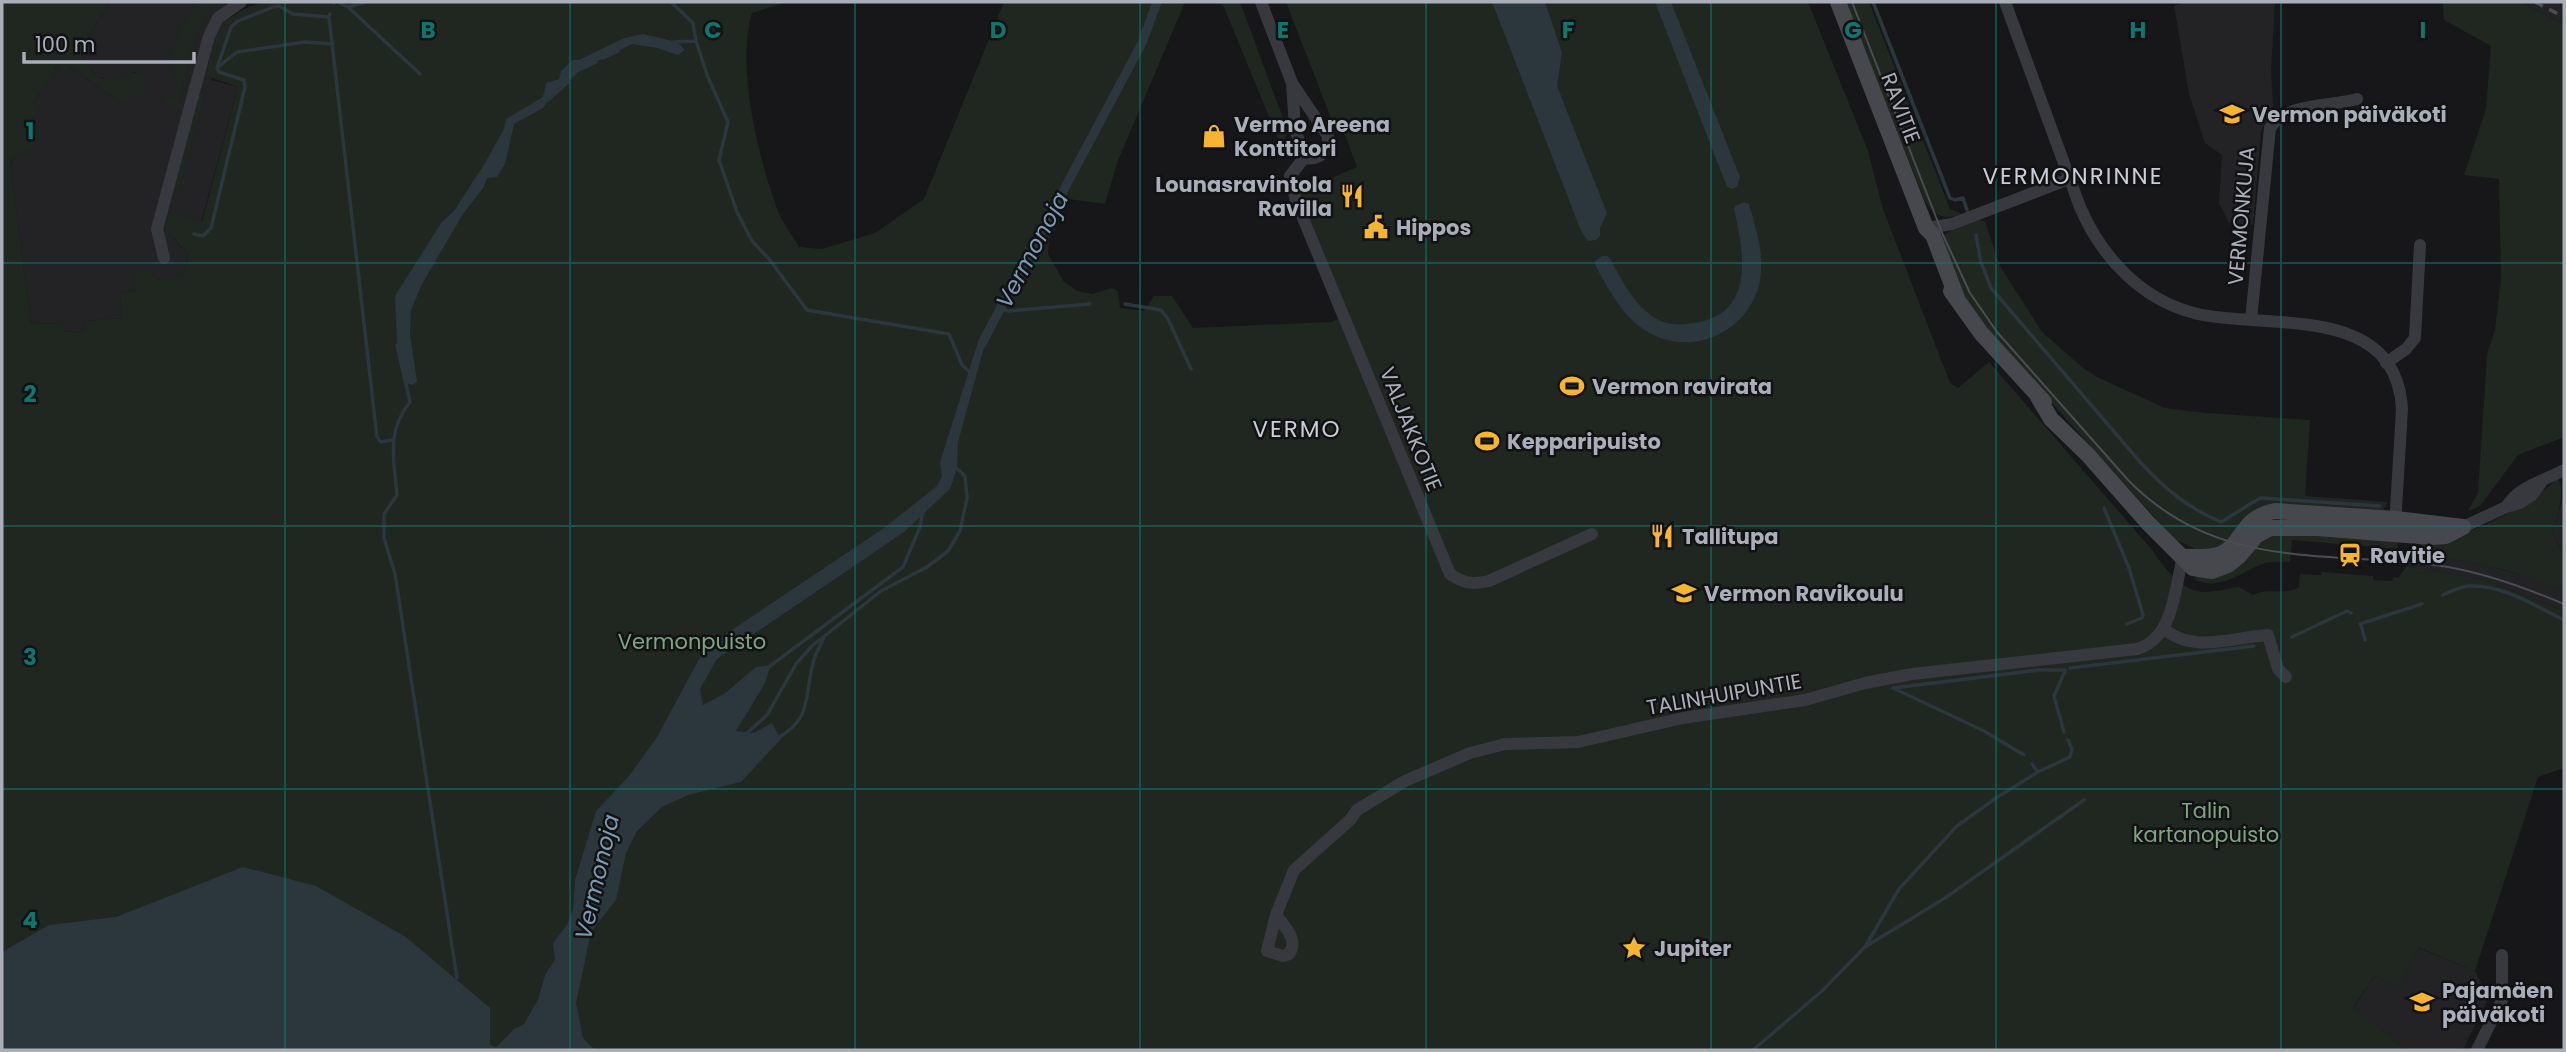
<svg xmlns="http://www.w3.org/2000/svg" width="2566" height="1052" font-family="Poppins,sans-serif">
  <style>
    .built { fill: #232326 }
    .green { fill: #1f2720 }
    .water { fill: #2c363d }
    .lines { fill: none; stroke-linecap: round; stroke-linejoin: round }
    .stream { stroke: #2c363d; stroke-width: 3.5 }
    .street { stroke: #38393e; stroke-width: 12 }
    .secondary { stroke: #46484e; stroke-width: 16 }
    .tram { stroke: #4b4d53; stroke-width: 2 }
    .rail { stroke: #4b4d53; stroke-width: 3.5; stroke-dasharray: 9 7; stroke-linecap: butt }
    .grid { fill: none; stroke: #0f766e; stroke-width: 2; stroke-opacity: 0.55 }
    .labels { text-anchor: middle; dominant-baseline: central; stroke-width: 5; stroke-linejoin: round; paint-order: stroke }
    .street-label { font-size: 21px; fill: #a9aeb9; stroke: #121214 }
    .poi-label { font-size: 21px; font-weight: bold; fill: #a9aeb9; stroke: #121214; text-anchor: start }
    .park-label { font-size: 21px; fill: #7fa482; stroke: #121214 }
    .neighbourhood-label { font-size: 23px; letter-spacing: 2px; fill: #cacdd5; stroke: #121214 }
    .water-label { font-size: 23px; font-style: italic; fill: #7f9bb4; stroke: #121214 }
    .grid-label { font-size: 23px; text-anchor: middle; font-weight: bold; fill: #0f766e; stroke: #121214; stroke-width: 5; stroke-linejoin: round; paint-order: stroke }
  </style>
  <rect width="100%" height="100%" fill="#171719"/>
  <path class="built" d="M110,2H224L231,16L211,80L238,87L201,223L174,214L173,238L188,254L187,268L176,279L165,282L150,275L146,270L136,291L120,293L122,318L86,321L83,333L63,331V323L31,324L10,165L15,155L44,133L31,121L34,116L33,103L55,71L54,69L57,65L69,66L123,104L136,72L113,81L96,76L87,65L82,53L89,35Z
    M2185,2H2275L2271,70L2273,106L2261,131L2253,225L2229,223L2219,203L2222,155L2205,143L2189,94L2174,6Z
    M2521,2H2564V24Z
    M2564,483V556L2552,531L2563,498L2562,484Z
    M2411,552L2479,563L2542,581L2564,592V611L2485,580L2407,566V554Z
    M2417,947L2475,971L2489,997L2463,1050H2406L2353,1008L2375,976L2401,985Z"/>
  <path class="green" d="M3,2H110L89,35L82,53C102,106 129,59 148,77L143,95L131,96L123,104L69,66L66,71L56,65L54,69L56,70L33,103L39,108L31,121L44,133L32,149L15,155L10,164L31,324L63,323V331L83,333L86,321L122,318L120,293L135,291L134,271L146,270C163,290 189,279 188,254L168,232L166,219L174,214L202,222L238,87L207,76V71C219,30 218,17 262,2H787L752,13C736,69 758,155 777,209C782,222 792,235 799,247L822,249L875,233L924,199L1004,2H1185L1117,163L1105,204L1068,199L1058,224L1049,240L1048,254L1064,282L1077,291L1092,294L1112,288L1118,291L1120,308L1144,311L1154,296H1172L1193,328L1331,322L1349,315L1299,192L1357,167L1345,135L1336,131L1286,2H1808L1868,151L1883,209L1950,383L1958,388L1989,362L2153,551C2164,568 2183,592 2205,592C2217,592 2228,588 2239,587L2253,595C2267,587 2285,596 2299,587L2300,574L2321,575V572L2373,576V580L2393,581V577L2398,578L2407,566L2485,580L2564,611V768L2538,777L2475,971L2418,947L2401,986L2375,976L2353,1007L2406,1050H2Z
    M198,2H216C192,29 187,70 178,105L165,104V96L174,99C178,83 172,74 172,59C172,40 186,16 198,2Z
    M1218,2H1240L1288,132L1284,140L1279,141L1224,7Z
    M1844,2H1869L1950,209L1963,214C1945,220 1935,217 1925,201Z
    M2443,2H2521L2564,24V437L2518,455L2480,506L2468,511L2478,493L2487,354L2495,330L2501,279L2499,179L2464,175L2486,109L2491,46L2444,20Z
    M203,91L205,92L204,96L176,201L172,197L199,94Z
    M1975,218L1985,222L2000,266L2042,332L2083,368L2099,378L2165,408L2206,413L2310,420L2305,496L2388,502L2382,512L2289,507L2224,546L2200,551L2174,539L1987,331L1965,299L1940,237Z
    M2558,479C2566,493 2557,516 2552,531L2564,556V592C2518,570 2470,560 2419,554L2421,541L2457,536L2487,524L2526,504Z
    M2274,534L2398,539L2397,549L2292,540L2290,562C2282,562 2271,561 2262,564C2240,573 2219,592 2194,579L2197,577L2213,576Z"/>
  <path class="water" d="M1152,2H1162L1146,45L983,351L958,442L957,468L950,489L904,532L717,659L700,689L703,705L724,694L756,667L771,665L764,685L736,731L754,733L772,723L781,739L741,782L688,795L662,807L637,831L626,853L616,900L591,932L576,1003L583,1038L595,1050H2V952L49,925L116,917L243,867L316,886L406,937L490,1008V1045L496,1047L514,1029L524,1024L538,1000L545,975L555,960L553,943L567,925L573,909L575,880L596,811L629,776L657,737L705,648L884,528L937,486L942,477L940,462L979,339L1138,41Z
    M1492,2H1545L1562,53L1557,86L1607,213L1600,228V236L1596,240L1588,241L1581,231Z
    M1655,2H1671L1740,177L1737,187L1732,189L1727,187Z
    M643,34L677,42L685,50L678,55L657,48L632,44L583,68L550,98L543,108L514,124L505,164L497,177L487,178L484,187L463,214L422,284L411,310L410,335L417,381L413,385L406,383L397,341L395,296L441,223L454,211L485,163L504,129L506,119L543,97L546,83L559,79L561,71L573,60H579L624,38Z
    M1744,202L1749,204L1751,211C1758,235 1765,260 1759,285C1746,335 1687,359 1643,329C1621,314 1608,288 1595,265V261L1602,256H1608C1620,275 1630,299 1648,313C1662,325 1677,326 1694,323C1756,314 1744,252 1734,209L1735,206Z"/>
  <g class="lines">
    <path class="stream" d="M338,2L348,7L420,74
      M671,2L693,23L696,41L707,75L728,122L719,160L737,212L752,241L769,259L807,310L949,334L962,365L971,373
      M1873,2L1950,198L1955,200L1963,198L1967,210
      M334,3L335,2
      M348,7L366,2
      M330,14L329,17L377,437L381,442L392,440
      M673,42L696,41
      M603,58L618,51
      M218,67L237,52L305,42L333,44
      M581,69L596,62
      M548,100L568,82
      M194,234L203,236L211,228L245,87L244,80L219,72L217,68L231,27L238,21L273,7L279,6L293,14L329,17
      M1976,235L1981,262L1991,288L2141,463C2165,489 2188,508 2221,522L2260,498L2380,506
      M1125,304L1161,310L1168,319L1191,369
      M1002,309L1008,311L1090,304
      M397,345L410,402C386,431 394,460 397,495L384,514V538L395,574L457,978
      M2104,508L2129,568L2143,615L2142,618L2127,624
      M2443,595C2451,591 2460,587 2469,586C2502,584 2537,607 2564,620
      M2360,624L2422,604
      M2361,625L2365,640
      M2292,637L2347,611L2351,613
      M770,666L903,567L920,527L923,510
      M2070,668L2254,646
      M2064,732L2054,696L2065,671
      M746,734L767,715L796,664L812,646L881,591L927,567L948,551L960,531L967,498L965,476L955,467
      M776,739C813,719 804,697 813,663C815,654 821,645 824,637
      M2024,755L1984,731L1893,688L2039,670H2065
      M2032,764L2038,772
      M1865,947L1945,898L2084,800
      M1753,1050L1822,991L1865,947L1899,889L1957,826L1996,798L2038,772L2070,757L2072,749L2068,740"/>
    <path class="street" d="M1261,2L1292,83L1328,136C1329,152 1319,161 1304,158L1290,176L1296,201L1450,574C1463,583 1472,585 1489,581L1592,534
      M2005,2L2080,207C2102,258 2142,301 2198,314C2268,330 2396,302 2402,409L2395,526
      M1292,83L1295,128L1304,158
      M1926,228L1952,224L2069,179
      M164,258L157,229L209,36L218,18L241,2
      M2251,320L2270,128C2288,102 2329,107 2357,99
      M2386,363L2406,349L2415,338L2420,245
      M2506,507C2520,485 2542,482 2564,470
      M2463,527L2506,507L2520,503L2532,495L2541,483
      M2164,629C2194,654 2233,637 2268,635L2278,669L2286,677
      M1276,915C1285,927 1299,940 1289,954L1283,956L1267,951L1276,915L1294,870L1350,820L1357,810L1405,781L1470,753L1505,744L1578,742L1683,718L1805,700L1865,683L1912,674L2137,649C2174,638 2174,590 2183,557
      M2477,1050L2502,1000V955"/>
    <path class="secondary" d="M1838,2L1926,228L1933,235L1957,298
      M1951,291L1981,333L2044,402
      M2038,397L2051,419L2088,455L2148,523L2193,568L2212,571L2228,565L2239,556L2256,536L2270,528H2317L2432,537L2446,536L2463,527
      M2183,557C2196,556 2209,559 2221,554C2245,542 2240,518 2275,511L2396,519L2463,527"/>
    <path class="tram" d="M1852,2L1943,235L1970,293L1997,332L2128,480C2220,574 2330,549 2448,567C2488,574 2526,588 2564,604"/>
    <path class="rail" d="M2535,2L2564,17"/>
  </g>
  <path class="grid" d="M285,2V1050M570,2V1050M855,2V1050M1140,2V1050M1426,2V1050M1711,2V1050M1996,2V1050M2281,2V1050M2,263H2564M2,526H2564M2,789H2564"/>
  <defs>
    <g id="school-bare" transform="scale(1.89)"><path d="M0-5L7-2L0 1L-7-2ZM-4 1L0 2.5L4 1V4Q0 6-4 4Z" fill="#f5b533" stroke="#121214" stroke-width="2.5" paint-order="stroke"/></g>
    <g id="shop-bare" transform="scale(1.89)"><path d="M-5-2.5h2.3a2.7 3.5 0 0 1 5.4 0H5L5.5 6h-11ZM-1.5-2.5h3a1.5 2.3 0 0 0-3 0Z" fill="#f5b533" stroke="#121214" stroke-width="2.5" paint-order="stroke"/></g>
    <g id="restaurant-bare" transform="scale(1.89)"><path d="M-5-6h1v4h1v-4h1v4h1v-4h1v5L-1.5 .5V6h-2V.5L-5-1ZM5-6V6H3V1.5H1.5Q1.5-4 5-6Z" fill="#f5b533" stroke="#121214" stroke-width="2.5" paint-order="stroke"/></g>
    <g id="civic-bare" transform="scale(1.89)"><path d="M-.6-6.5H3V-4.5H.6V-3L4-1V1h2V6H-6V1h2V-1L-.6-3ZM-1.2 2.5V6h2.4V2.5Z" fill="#f5b533" stroke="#121214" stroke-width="2.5" paint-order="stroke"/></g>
    <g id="stadium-bare" transform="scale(1.89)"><path d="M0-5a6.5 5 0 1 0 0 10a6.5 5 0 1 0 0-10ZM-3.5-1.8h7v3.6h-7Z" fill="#f5b533" stroke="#121214" stroke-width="2.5" paint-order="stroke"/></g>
    <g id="station-bare" transform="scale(1.89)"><path d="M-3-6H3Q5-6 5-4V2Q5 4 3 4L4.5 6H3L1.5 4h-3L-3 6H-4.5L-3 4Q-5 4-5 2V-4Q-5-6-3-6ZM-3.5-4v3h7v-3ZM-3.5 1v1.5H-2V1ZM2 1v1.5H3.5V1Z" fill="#f5b533" stroke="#121214" stroke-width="2.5" paint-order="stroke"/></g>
    <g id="sight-bare" transform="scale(1.89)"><path d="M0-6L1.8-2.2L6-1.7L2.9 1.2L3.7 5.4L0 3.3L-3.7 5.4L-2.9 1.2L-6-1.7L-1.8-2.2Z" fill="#f5b533" stroke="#121214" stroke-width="2.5" paint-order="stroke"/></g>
  </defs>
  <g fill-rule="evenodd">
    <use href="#school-bare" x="2232" y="114"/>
    <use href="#shop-bare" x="1214" y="136"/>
    <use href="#restaurant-bare" x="1352" y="196"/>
    <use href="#civic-bare" x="1376" y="227"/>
    <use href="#stadium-bare" x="1572" y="386"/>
    <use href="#stadium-bare" x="1487" y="441"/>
    <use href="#restaurant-bare" x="1662" y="536"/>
    <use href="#station-bare" x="2350" y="555"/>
    <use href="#school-bare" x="1684" y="593"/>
    <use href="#sight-bare" x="1634" y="948"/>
    <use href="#school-bare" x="2422" y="1002"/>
  </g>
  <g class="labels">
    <g class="street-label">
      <text transform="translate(1901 108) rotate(69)">RAVITIE</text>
      <text transform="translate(2241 216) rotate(-85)">VERMONKUJA</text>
      <text transform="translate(1411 429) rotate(68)">VALJAKKOTIE</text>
      <text transform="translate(1724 694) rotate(-10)">TALINHUIPUNTIE</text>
    </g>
    <g class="poi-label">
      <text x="2252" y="114">Vermon päiväkoti</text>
      <text x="1234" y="124">Vermo Areena<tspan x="1234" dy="24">Konttitori</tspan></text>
      <text x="1332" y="184" text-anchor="end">Lounasravintola<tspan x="1332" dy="24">Ravilla</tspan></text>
      <text x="1396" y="227">Hippos</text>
      <text x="1592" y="386">Vermon ravirata</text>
      <text x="1507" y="441">Kepparipuisto</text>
      <text x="1682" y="536">Tallitupa</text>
      <text x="2370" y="555">Ravitie</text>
      <text x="1704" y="593">Vermon Ravikoulu</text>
      <text x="1654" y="948">Jupiter</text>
      <text x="2442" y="990">Pajamäen<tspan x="2442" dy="24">päiväkoti</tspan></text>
    </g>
    <g class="park-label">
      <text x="692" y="641">Vermonpuisto</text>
      <text x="2206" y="810">Talin<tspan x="2206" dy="24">kartanopuisto</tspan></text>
    </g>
    <g class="neighbourhood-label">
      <text x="2073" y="176">VERMONRINNE</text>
      <text x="1297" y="429">VERMO</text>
    </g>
    <g class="water-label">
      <text transform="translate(1032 250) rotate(-62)">Vermonoja</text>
      <text transform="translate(597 877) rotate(-77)">Vermonoja</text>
    </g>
  </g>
  <g class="grid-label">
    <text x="428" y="38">B</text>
    <text x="713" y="38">C</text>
    <text x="998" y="38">D</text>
    <text x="1283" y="38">E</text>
    <text x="1568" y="38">F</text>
    <text x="1853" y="38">G</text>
    <text x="2138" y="38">H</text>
    <text x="2423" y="38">I</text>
    <text x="30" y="139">1</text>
    <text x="30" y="402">2</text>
    <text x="30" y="665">3</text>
    <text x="30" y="928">4</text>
  </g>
  <rect width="2566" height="1052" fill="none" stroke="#a9aeb9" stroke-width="7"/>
  <path d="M24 52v10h170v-10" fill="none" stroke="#a9aeb9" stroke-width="3.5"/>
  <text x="35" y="52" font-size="21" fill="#a9aeb9" stroke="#121214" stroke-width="5" paint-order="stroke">100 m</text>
</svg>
